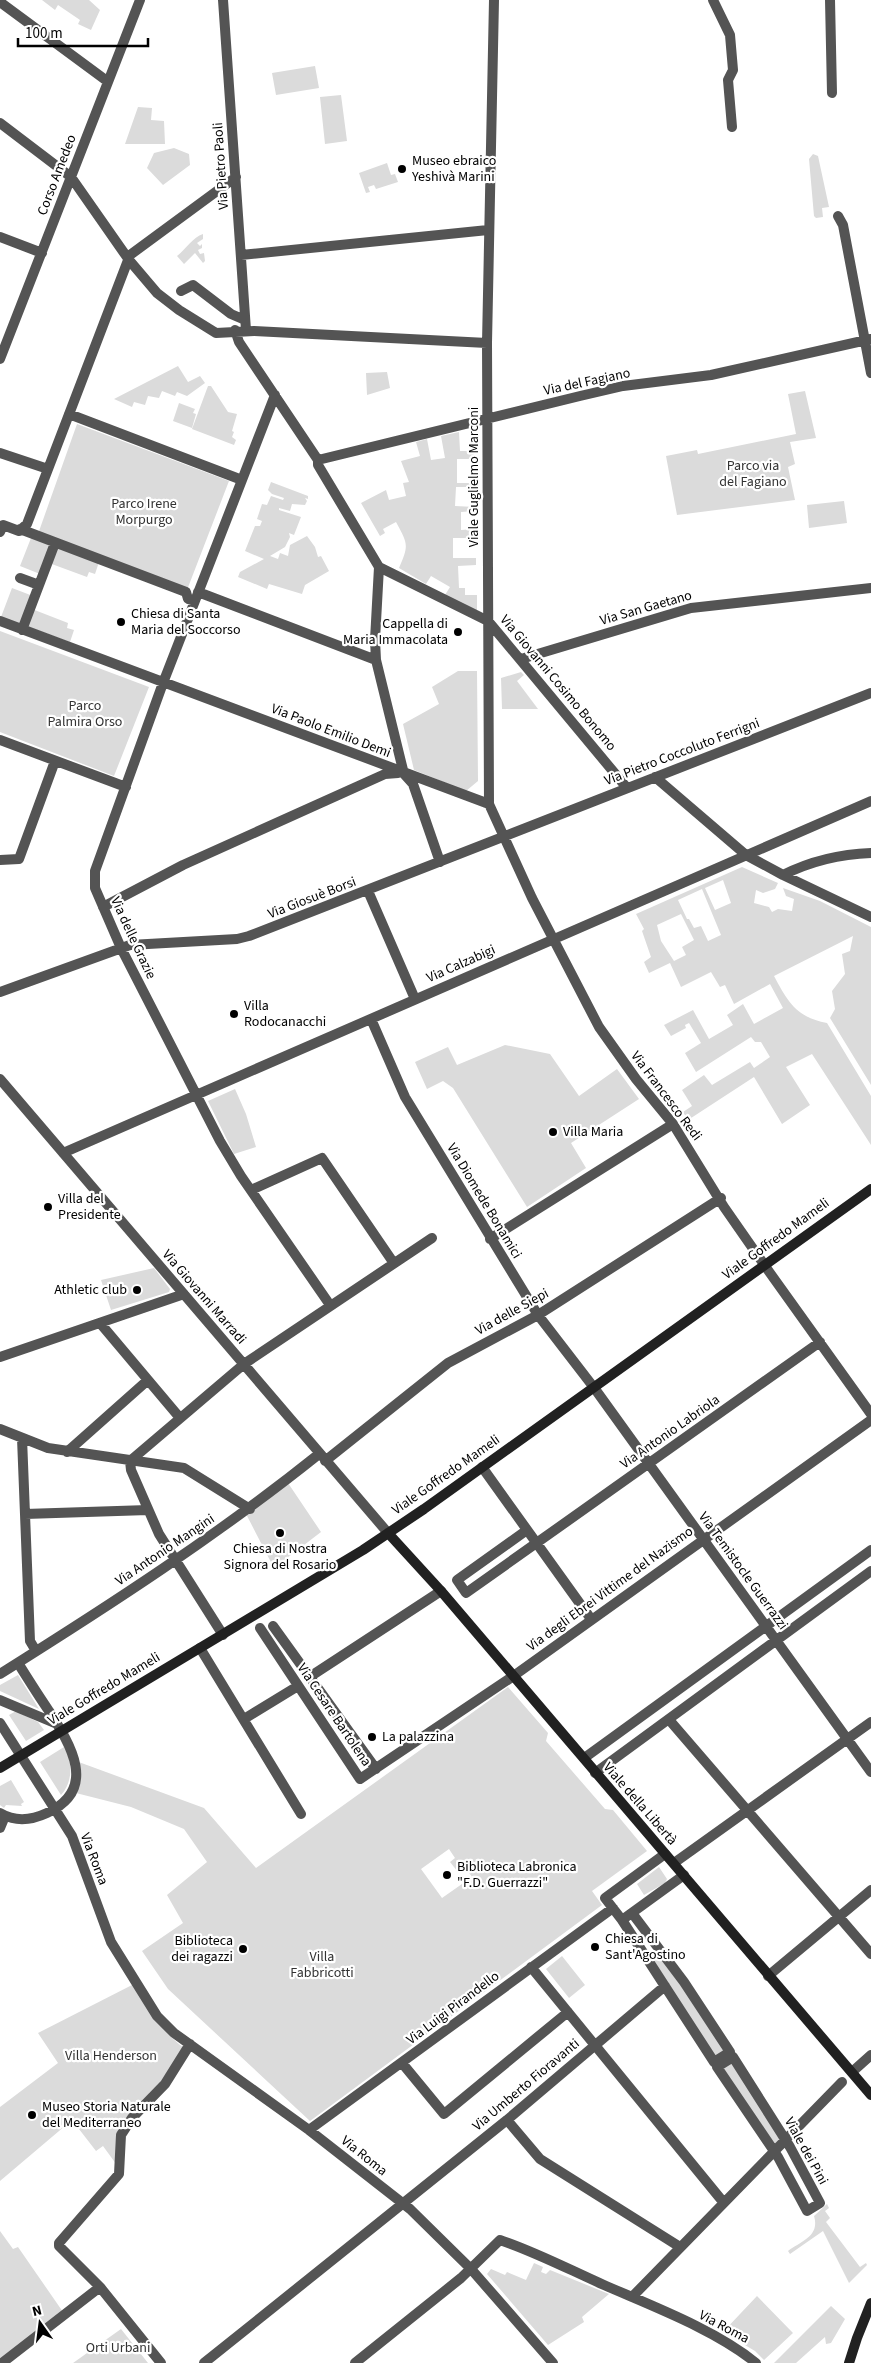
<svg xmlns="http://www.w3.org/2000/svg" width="871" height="2363" font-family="'Source Sans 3',sans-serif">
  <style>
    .green { fill: #dbdbdb; fill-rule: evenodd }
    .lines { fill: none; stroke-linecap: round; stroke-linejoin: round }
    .street { stroke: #545454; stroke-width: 10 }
    .secondary { stroke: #212121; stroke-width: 10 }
    .poi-dot { fill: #000; stroke: #fff; stroke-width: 2 }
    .labels { text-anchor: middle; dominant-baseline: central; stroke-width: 4.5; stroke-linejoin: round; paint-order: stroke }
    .poi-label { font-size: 14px; fill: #000; stroke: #fff; text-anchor: start }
    .street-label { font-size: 14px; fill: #000; stroke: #fff }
    .park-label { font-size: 14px; fill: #323232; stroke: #fff }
  </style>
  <rect width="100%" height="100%" fill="#fff"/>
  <path class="green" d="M42,0H89L100,10L91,30L78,24L80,20L58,5L55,10Z
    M315,66L319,88L276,95L272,73Z
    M341,95L347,141L325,144L320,97Z
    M138,107L152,108L151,120L164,121L165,144H125Z
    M174,148L189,154L190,165L163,185L147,168L154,153Z
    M813,154L818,156L829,207L822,208L823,217L816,218L814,216L809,159Z
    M387,163L391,175L395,174L398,182L376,189L374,185L368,187L370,192L366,193L359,173Z
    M203,234V239L197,243L200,246L202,244V248L198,250L200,254L204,253L205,261L203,263L195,253L184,264L177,256C186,249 193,237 203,234Z
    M178,366L188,382L200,376L205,383L187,396L177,392L175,396L162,391L159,398L148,396L145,405L134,402L132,407L114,399Z
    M387,372L390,388L367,395L366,373Z
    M208,386H211L228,412L237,414L232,431L234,432L232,437L236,440L234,445L192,429Z
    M805,391L816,438L790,442L795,464L788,467L795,500L677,515L666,456L697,450L698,454L796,434L788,394Z
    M179,403L195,409L193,413L196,414L192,428L173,421Z
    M77,424L229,481L187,590L38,534Z
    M459,432L460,451H474V459H457V483H474L475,487H456L455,506L475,507V511L461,512V530L475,529L476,538H453V558H476V565L458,566L459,588H465V595H477V611L445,595L450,587L431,576L426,584L399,568C409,545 408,544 396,522L383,529L385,533L380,536L361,503L386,490L389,500L406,496L403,483L409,482L401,461L420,456L416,442L427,439L431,460L445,458L441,436Z
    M271,482L308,496V499L305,498L307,501L305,505L292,504L290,511L279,508V510L301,517L294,535L289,533L290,537L285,547L270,556L278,559L280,553L288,556L290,545L307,536L315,547L318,557L321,556L329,571L305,585L302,594L269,584L267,589L238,577L240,572L264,559L245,551L255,526H260L262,521L257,519L262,504L267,505L271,496L283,500L284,498L272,494L268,490Z
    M844,501L847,523L809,528L807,505Z
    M31,538L51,545L40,574L20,566Z
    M55,546L99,562L95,574L89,572L87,577L49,563Z
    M12,588L33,596L22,625L1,617Z
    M32,609L68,623L67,628L74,630L70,642L26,626Z
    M0,631L149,687L114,776L0,732Z
    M458,671H477L478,781L466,791L414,770L403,724L439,704L432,687Z
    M521,672L524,675L517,681L538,709H502L501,678Z
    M742,867L778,883L775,889L763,893L756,890L754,903L769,907L772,912L778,909L792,911L794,899L786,896L783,888L820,901L871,927V1085L830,1018L835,1009L832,991L845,974L842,954L850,951L853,936L774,976C788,1002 796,1017 827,1023L871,1096V1145L812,1054L786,1067L810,1105L782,1124L754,1077L688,1120L683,1112L692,1106L682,1090L704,1075L712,1085L750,1062L754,1068L770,1057L761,1042H755L751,1037L696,1072L685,1053L701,1043L689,1023L685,1025L686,1028L671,1036L664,1025L693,1010L709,1039L733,1025L727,1015L743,1004L754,1024L783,1008L770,984L734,1004L725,985L720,987L711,972L681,987L670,963L649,973L644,962L651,957L642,931L644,929L636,914ZM723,880L731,903L715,910L705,888ZM702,889L721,935L708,941L701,926L694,928L689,919H687L678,900ZM681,914L694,940L682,947L686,955L674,961L661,941L657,925Z
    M505,1045L550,1054L579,1096L617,1069L639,1099L571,1143L586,1168L527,1207L453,1088L443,1081L427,1089L415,1062L448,1047L457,1065Z
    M235,1089L246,1114L256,1147L234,1154L208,1101Z
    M154,1268L170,1289L169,1292L111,1310L101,1280Z
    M286,1480L321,1532L274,1568L245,1512Z
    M18,1675L39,1709L0,1691V1685Z
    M508,1687L548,1733L546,1741L605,1809L613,1810L647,1851L592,1891L602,1905L310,2121L168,1989L142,1951L183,1923L167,1895L207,1862L184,1829L131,1807L72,1792L76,1761L204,1808L256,1868ZM449,1849L455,1858L450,1862L458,1872L465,1867L472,1877L442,1898L421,1869Z
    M16,1711L38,1722L44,1730L26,1741L9,1715Z
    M64,1747C73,1762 73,1782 61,1795L40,1762Z
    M11,1780L24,1802L21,1804L22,1806L6,1805L4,1808L0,1805V1786Z
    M659,1867L667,1879L665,1883L644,1895L637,1884Z
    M657,1949L726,2049L716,2058L648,1956Z
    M562,1956L585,1985L569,1998L546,1969Z
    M134,1984C149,2009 161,2031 184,2048L156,2088L149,2093L151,2096L118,2127L120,2133L119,2168L103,2146L96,2151L72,2120L0,2181V2107L58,2063L38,2033Z
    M732,2061L782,2137L773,2146L721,2067Z
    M827,2204L829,2208L825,2211L830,2218L826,2222L860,2267L866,2263L867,2265L849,2283L823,2231L790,2254L788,2251C802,2241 820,2236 814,2216Z
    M0,2231L13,2249L18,2247L63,2312L0,2360Z
    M534,2263L543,2267L541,2272L546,2274L550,2270L609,2294L582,2317L584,2322L548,2345L487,2274L491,2269L505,2275L507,2272L526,2280Z
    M757,2296L793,2333L764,2360L755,2351L723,2332Z
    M831,2306L845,2319L831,2343L826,2344L825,2337L796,2363H774Z
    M121,2329L148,2363H73Z"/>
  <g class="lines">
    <path class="street" d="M223,0L246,330
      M494,0L487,343L489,804L532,898L599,1027L636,1079L673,1124L724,1207L770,1273L871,1414
      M713,0L730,35L733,70L728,80L732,127
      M830,0L832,93
      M0,2L107,81
      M0,123L71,177L129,260L157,293L179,310L216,333L254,331L487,343
      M838,216L843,225L871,373
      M0,237L42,253
      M241,255L488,230
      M181,291L193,285L231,314L245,320
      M235,330L239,342L318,460V465L379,567
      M0,359L140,0
      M69,414L242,480L163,683L95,871V888L121,948L220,1141L241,1176L330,1305
      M0,453L48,469
      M318,460L580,396L623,386L711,375L871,339
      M242,480L275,395
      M20,529L186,592L188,599L195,601
      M0,532L3,525L19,531L27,524L130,255L236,177
      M379,567L488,621L627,788
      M379,567L375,640L376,660L404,774L413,784L440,862
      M20,578L39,585
      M198,592L376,660
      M0,621L489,804
      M22,630L55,543
      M521,659L691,608L871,588
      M0,740L126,787
      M655,777L746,855L783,875L871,917
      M0,860L19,859L55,761
      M783,875C809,862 841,854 871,853
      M368,891L415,999
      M103,907L183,865L385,774L398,773
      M0,992L130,945L237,939L249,936L871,693
      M371,1019L405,1097L538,1315L595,1389L871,1772
      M0,1079L388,1533
      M63,1153L871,801
      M251,1190L322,1158L393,1262
      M490,1239L673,1124
      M100,1323L180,1418
      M0,1357L184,1294
      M0,1429L48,1448L184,1468L250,1509
      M22,1438L30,1641L36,1651
      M67,1452L148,1380
      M130,1461L244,1364L432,1238
      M130,1461L131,1470L159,1534L223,1635
      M325,1461L448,1363L538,1315L721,1198
      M482,1467L591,1619
      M25,1514L148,1510
      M527,1530L457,1580L466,1593L820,1342
      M273,1626L376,1769
      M260,1628L360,1779L512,1677L871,1420
      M200,1648L301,1814
      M0,1674C110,1605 218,1535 319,1454
      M311,1676L441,1591
      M0,1700L57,1724
      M244,1719L298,1686
      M671,1722L871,1954
      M0,1723L72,1836L111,1942L157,2016L174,2033L309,2130L410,2209L471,2269L553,2363
      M587,1756L871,1550
      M595,1773L871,1571
      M0,1813C15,1822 32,1820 47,1813C99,1789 70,1744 49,1711C38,1695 28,1679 18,1663
      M0,1828L5,1816
      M665,1854L605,1898L622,1920L684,1875
      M674,1863L871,1722
      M622,1920L714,2062L730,2052L684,1982L632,1913
      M531,1967L724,2203
      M768,1976L871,1890
      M733,2057L790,2147L820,2203L807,2211L778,2157L717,2067Z
      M402,2063L444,2114L568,2012
      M852,2072L871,2055
      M507,2120L540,2159L680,2247
      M309,2130L613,1908
      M632,2297L842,2082
      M2,2363L100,2287
      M161,2363L100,2287L59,2246V2243L119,2174L121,2135L132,2118L165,2084L190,2044
      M204,2363L507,2120L665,1986
      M355,2363L461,2278L500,2240C536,2252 570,2270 604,2285C652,2306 716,2330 756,2363"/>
    <path class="secondary" d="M388,1533L441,1591L871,2095
      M0,1768L363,1550L424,1509L871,1189
      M849,2363L857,2338L871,2303"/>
  </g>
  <g class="poi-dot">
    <circle cx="402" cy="169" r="5"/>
    <circle cx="121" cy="622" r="5"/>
    <circle cx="458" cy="632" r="5"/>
    <circle cx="234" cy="1014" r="5"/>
    <circle cx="553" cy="1132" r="5"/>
    <circle cx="48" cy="1207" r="5"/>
    <circle cx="137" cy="1290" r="5"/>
    <circle cx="280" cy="1533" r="5"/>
    <circle cx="372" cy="1737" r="5"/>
    <circle cx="447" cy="1875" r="5"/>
    <circle cx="595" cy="1947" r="5"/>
    <circle cx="243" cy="1949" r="5"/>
    <circle cx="32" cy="2115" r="5"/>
  </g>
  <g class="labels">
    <g class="poi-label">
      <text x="412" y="161">Museo ebraico<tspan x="412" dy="16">Yeshivà Marini</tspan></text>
      <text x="131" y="614">Chiesa di Santa<tspan x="131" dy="16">Maria del Soccorso</tspan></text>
      <text x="448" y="624" text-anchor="end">Cappella di<tspan x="448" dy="16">Maria Immacolata</tspan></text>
      <text x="244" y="1006">Villa<tspan x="244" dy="16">Rodocanacchi</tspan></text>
      <text x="563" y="1132">Villa Maria</text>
      <text x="58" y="1199">Villa del<tspan x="58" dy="16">Presidente</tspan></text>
      <text x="127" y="1290" text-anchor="end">Athletic club</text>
      <text x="280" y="1549" text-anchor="middle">Chiesa di Nostra<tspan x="280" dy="16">Signora del Rosario</tspan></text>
      <text x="382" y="1737">La palazzina</text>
      <text x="457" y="1867">Biblioteca Labronica<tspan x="457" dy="16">"F.D. Guerrazzi"</tspan></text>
      <text x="605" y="1939">Chiesa di<tspan x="605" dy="16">Sant'Agostino</tspan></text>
      <text x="233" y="1941" text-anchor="end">Biblioteca<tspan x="233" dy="16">dei ragazzi</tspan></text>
      <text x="42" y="2107">Museo Storia Naturale<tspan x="42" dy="16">del Mediterraneo</tspan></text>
    </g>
    <g class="street-label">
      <text transform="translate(221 166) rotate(-94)">Via Pietro Paoli</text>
      <text transform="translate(57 175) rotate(-69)">Corso Amedeo</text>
      <text transform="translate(587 382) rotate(-12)">Via del Fagiano</text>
      <text transform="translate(474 477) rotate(-90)">Viale Guglielmo Marconi</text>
      <text transform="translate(646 608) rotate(-16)">Via San Gaetano</text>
      <text transform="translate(558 683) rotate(50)">Via Giovanni Cosimo Bonomo</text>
      <text transform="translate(331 731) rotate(21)">Via Paolo Emilio Demi</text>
      <text transform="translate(682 752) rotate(-21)">Via Pietro Coccoluto Ferrigni</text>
      <text transform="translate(312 898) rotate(-21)">Via Giosuè Borsi</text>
      <text transform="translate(133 938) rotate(65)">Via delle Grazie</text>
      <text transform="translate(461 964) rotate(-24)">Via Calzabigi</text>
      <text transform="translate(666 1096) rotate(53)">Via Francesco Redi</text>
      <text transform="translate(484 1201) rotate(59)">Via Diomede Bonamici</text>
      <text transform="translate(776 1239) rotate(-36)">Viale Goffredo Mameli</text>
      <text transform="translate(204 1297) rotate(49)">Via Giovanni Marradi</text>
      <text transform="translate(512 1312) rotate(-29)">Via delle Siepi</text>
      <text transform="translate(670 1432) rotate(-35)">Via Antonio Labriola</text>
      <text transform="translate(446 1475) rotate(-35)">Viale Goffredo Mameli</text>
      <text transform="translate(165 1550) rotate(-34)">Via Antonio Mangini</text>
      <text transform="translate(743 1571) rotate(54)">Via Temistocle Guerrazzi</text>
      <text transform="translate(610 1589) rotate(-36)">Via degli Ebrei Vittime del Nazismo</text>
      <text transform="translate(104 1689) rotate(-31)">Viale Goffredo Mameli</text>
      <text transform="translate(334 1715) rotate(56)">Via Cesare Bartolena</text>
      <text transform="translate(640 1804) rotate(49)">Viale della Libertà</text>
      <text transform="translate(94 1859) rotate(69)">Via Roma</text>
      <text transform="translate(453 2008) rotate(-37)">Via Luigi Pirandello</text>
      <text transform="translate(526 2085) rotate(-40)">Via Umberto Fioravanti</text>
      <text transform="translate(806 2151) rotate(61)">Viale dei Pini</text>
      <text transform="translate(364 2156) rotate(39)">Via Roma</text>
      <text transform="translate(724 2327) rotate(28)">Via Roma</text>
    </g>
    <g class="park-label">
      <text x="753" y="466">Parco via<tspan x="753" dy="16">del Fagiano</tspan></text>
      <text x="144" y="504">Parco Irene<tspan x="144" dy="16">Morpurgo</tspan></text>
      <text x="85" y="706">Parco<tspan x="85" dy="16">Palmira Orso</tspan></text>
      <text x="322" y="1957">Villa<tspan x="322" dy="16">Fabbricotti</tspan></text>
      <text x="111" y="2056">Villa Henderson</text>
      <text x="118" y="2348">Orti Urbani</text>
    </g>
  </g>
  <g transform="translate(40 2323) rotate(346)" stroke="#ffffff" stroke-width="4" paint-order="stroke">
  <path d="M0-4L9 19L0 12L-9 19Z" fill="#000000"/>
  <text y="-8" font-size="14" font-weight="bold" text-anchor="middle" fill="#000000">N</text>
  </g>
  <path d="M18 38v8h130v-8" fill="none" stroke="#000000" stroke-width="2.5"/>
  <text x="25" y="38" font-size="15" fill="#000000" stroke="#ffffff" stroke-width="4" paint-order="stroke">100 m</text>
</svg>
